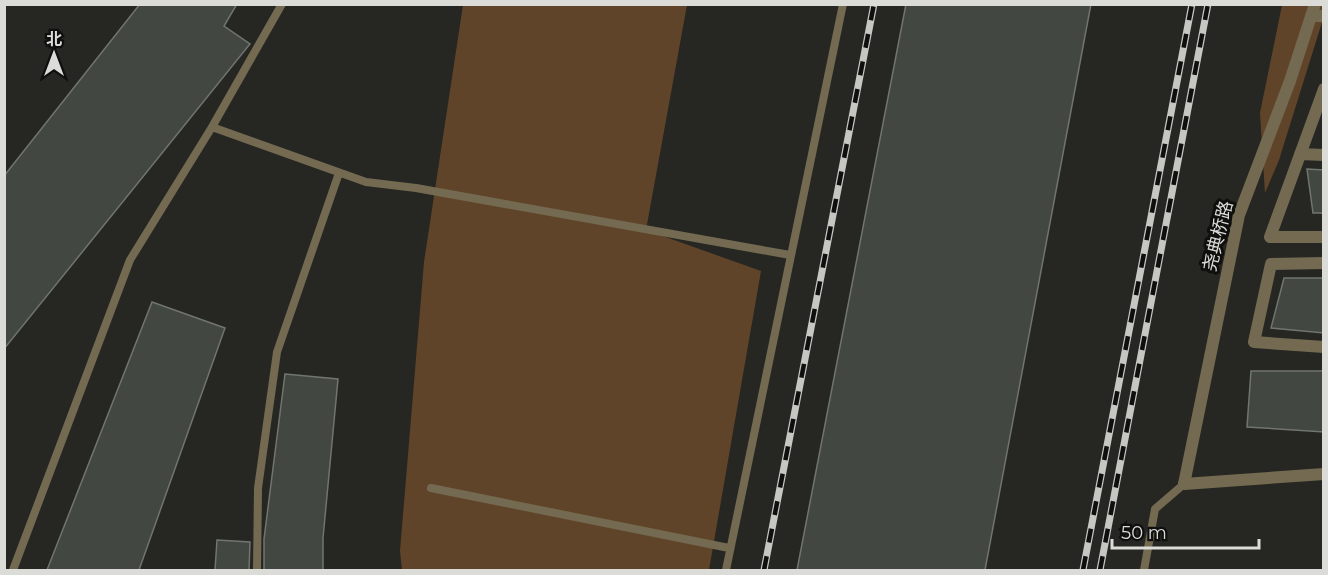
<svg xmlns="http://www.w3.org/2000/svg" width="1328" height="575" font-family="Montserrat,'Noto Sans SC',sans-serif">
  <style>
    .green { fill: #604429 }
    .building { fill: #424742; stroke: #707570; stroke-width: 1.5 }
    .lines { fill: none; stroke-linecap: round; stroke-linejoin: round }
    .service { stroke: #736a51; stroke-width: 8 }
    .minor { stroke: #736a51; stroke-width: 12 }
    .tertiary { stroke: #736a51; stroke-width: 12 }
    .rail-casing { stroke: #c6c7c3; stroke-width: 7 }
    .rail { stroke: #0f100e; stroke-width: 4.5; stroke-dasharray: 14; stroke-linecap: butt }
    .labels { text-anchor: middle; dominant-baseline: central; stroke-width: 6; stroke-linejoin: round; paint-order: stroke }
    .street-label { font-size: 18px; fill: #dbdcd8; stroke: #0f100e }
  </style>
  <rect width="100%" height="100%" fill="#262722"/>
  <path class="green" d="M463,5H687L646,230L761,271L709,570H402L400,551L424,262Z
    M1282,5H1323V19L1279,160L1265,193L1260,113Z"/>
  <path class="building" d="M140,4H237L224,26L250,44L4,349V176Z
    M906,4H1091L985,570H797Z
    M1307,169L1324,170V213H1313Z
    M1284,278H1324V333L1271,328Z
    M152,302L225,328L139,570H47Z
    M1251,371H1324V432L1247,427Z
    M285,374L338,379L323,538V570H264V539Z
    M217,540L250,542L249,570H215Z"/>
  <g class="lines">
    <path class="service" d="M212,127L282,4
      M431,488L729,548
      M13,570L130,260L212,127L366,182L416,188L790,255
      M257,570L258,488L277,352L339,173
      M726,570L843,4
      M1144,570L1155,509L1184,484"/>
    <path class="minor" d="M1311,16H1324
      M1324,89L1270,237H1324
      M1300,154L1324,155
      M1324,263L1271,264L1254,342L1324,347
      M1184,484L1324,474"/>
    <path class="tertiary" d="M1184,484L1239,215L1290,81L1315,4"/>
    <g class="rail-casing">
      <path id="rail" d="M764,570L874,4
        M1083,570L1192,4
        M1100,570L1208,4"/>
    </g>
    <use href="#rail" class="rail"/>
  </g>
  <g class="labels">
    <g class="street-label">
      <text transform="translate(1218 236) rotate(-76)">尧典桥路</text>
    </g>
  </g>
  <rect width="1328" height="575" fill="none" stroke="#dbdcd8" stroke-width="12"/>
  <g transform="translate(54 54)" stroke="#0f100e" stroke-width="4.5" paint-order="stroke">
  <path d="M0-4.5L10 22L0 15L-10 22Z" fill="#dbdcd8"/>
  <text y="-9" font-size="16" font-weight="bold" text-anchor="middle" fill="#dbdcd8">北</text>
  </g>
  <path d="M1112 539v9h147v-9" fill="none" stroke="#dbdcd8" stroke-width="3"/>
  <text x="1121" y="539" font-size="18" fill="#dbdcd8" stroke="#0f100e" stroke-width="4.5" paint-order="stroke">50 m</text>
</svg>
